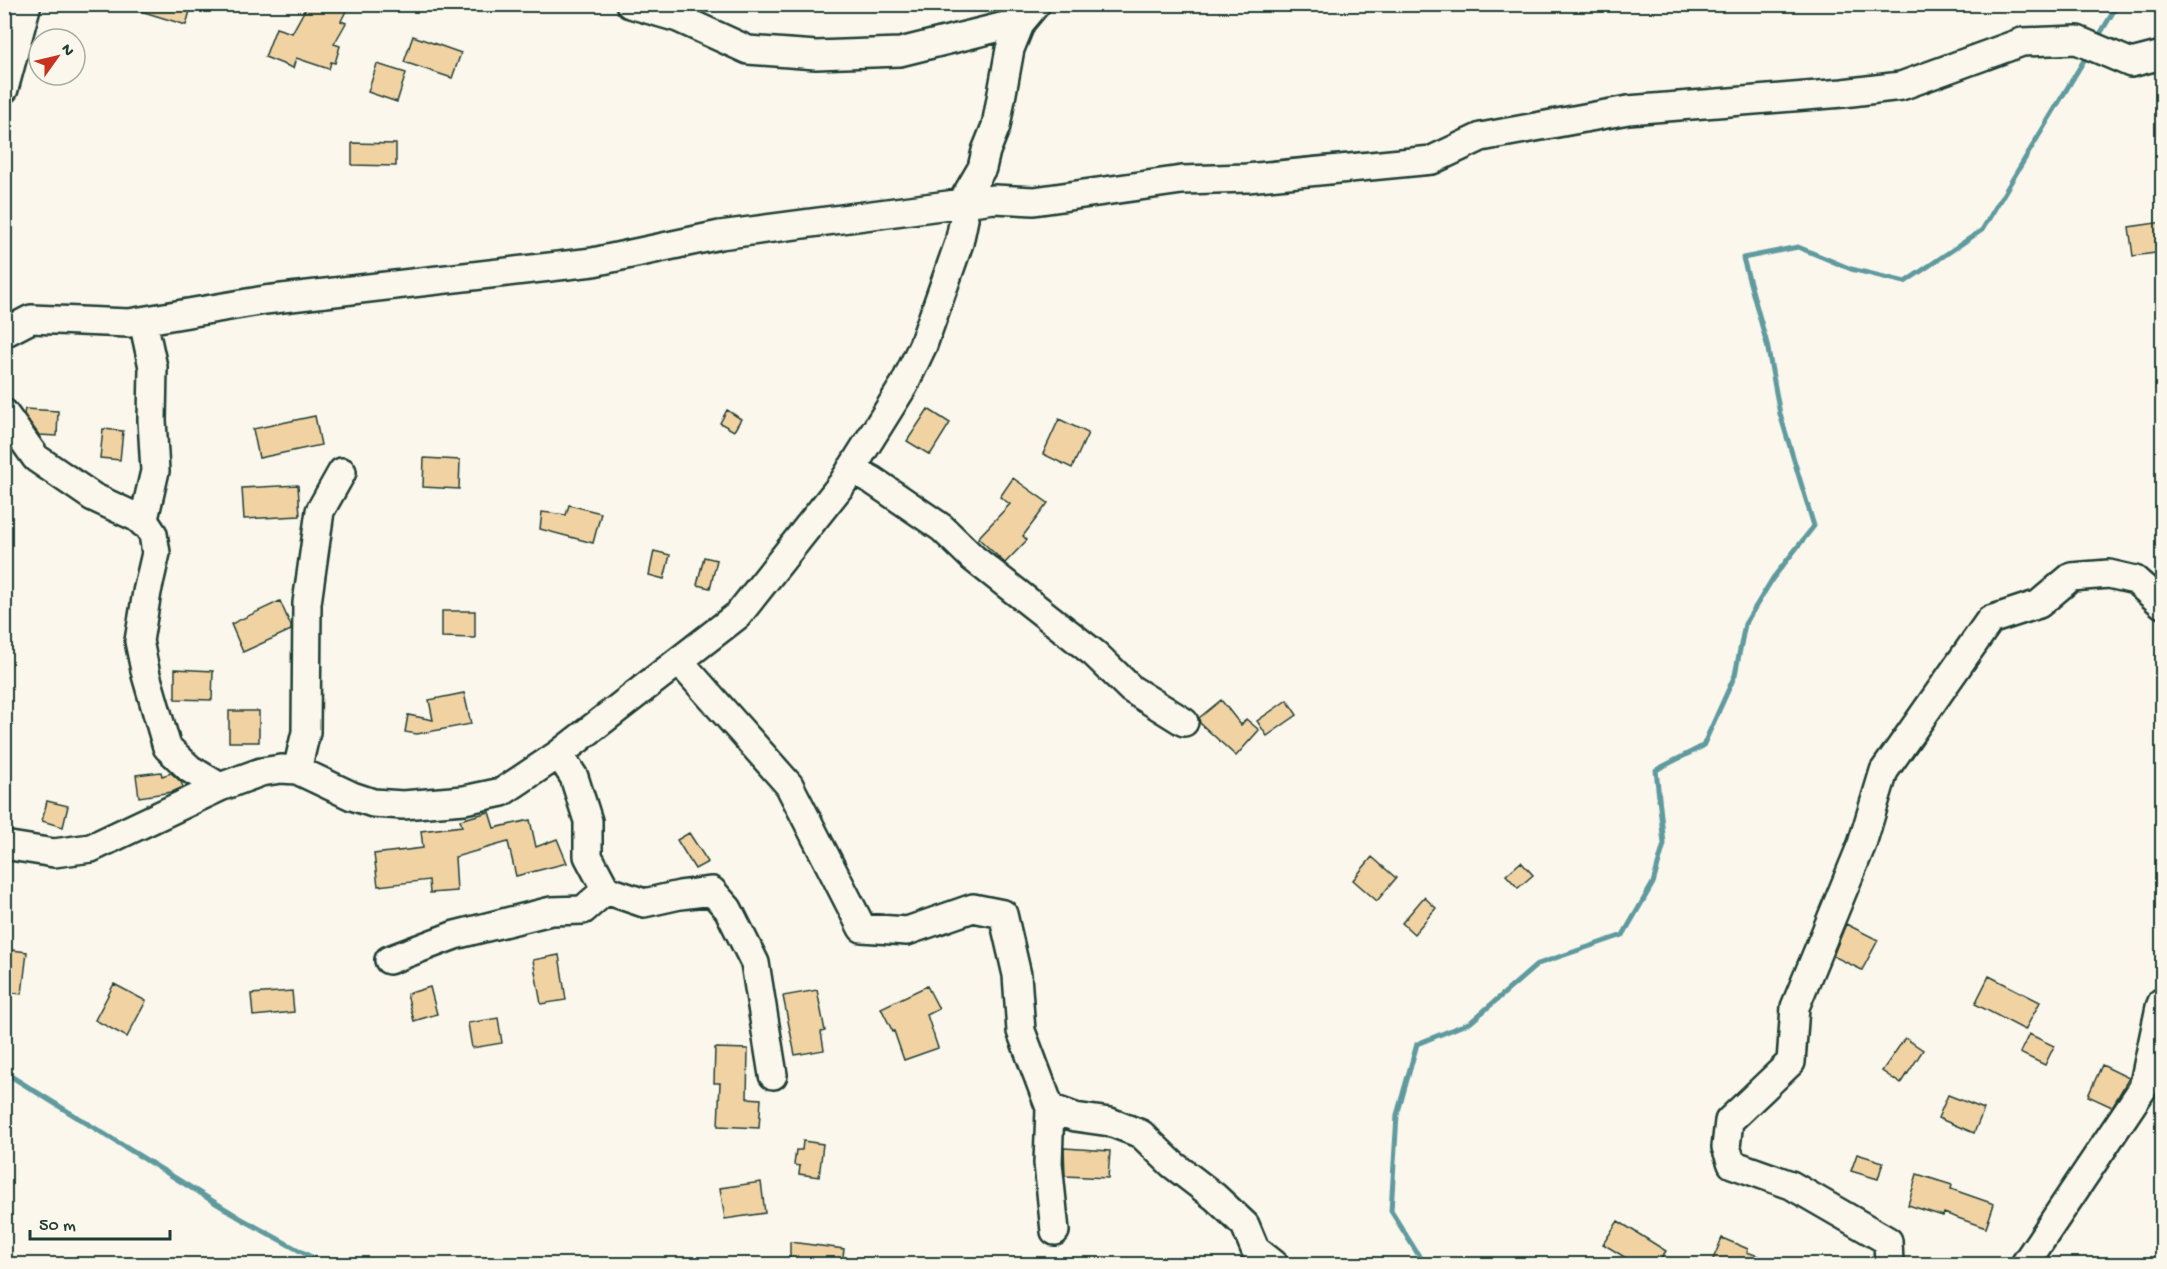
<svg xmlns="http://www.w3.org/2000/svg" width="2167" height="1269" font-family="'Gochi Hand',sans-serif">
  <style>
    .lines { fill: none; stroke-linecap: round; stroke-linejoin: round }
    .stream { stroke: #5f9a9f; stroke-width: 5 }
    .building { fill: #f1d3a3; stroke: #1f3d34; stroke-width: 1.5 }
    .minor-casing { stroke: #1f3d34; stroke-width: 32 }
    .minor { stroke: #fbf7ec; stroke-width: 27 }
  </style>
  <rect width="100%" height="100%" fill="#fbf7ec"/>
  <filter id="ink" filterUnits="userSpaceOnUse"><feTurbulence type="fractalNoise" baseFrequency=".0167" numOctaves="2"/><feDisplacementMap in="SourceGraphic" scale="12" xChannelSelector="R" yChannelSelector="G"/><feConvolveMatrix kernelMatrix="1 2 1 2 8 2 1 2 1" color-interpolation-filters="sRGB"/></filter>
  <g filter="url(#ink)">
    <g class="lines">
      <path class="stream" d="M2097,39L2118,4
        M4,1072L240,1218L324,1264
        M1424,1264L1391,1211L1397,1115L1417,1044L1471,1022L1538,964L1623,935L1653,883L1664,844L1656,770L1703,746L1735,675L1745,624L1773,578L1814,526L1780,414L1767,344L1743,258L1798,247L1851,269L1905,282L1982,230L2089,52"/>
    </g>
    <path class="building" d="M132,4H192L186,25L131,8Z
      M308,4H339L347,9L341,21L346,23L334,44L340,46L335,63L331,62L329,69L296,58L293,68L265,57L276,28L292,33Z
      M413,36L461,53L452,78L404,62Z
      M377,64L406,73L397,102L368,92Z
      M352,143L396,144V166L352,165Z
      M2163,222V252L2133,256L2129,227Z
      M25,409L58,411L57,436L39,435L24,414Z
      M928,409L950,423L930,455L907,441Z
      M727,410L741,419L734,431L720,423Z
      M315,416L321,445L259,458L253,429Z
      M1059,419L1088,433L1072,468L1043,454Z
      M103,429L123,431L120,460L100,458Z
      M424,458L460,460L459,489L423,487Z
      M1013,478L1048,503L1023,536L1027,540L1005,563L978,538L1010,504L1000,497Z
      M298,485L300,516L244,519L242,488Z
      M569,505L601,513L593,543L540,529L542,512L566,515Z
      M654,551L670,555L664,579L649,575Z
      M704,557L717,560L710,588L697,585Z
      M280,601L291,626V630L243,652L231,624Z
      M442,611H475V638L442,637Z
      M175,669L213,671L212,700L175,699Z
      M464,693L471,724L417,734L405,732L408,715L433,720L429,700Z
      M1221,700L1241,725L1246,719L1259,730L1236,756L1200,723L1199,718Z
      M1287,700L1297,715L1267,736L1257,721Z
      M229,711H259V742H229Z
      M161,772L162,776L171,773L181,782L183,787L172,792L139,797L136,775Z
      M47,801L68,806L63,827L42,821Z
      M489,812L494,828L530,820L536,847L557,839L567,863L516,876L508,842L455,857L457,891L430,893L429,880L378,886L374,854L423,848L421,831L462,826L460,820Z
      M689,833L708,862L695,869L677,840Z
      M1372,857L1396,878L1377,901L1353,880Z
      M1521,862L1533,875L1518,888L1506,875Z
      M1424,897L1436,908L1414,934L1402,923Z
      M1846,924L1878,940L1862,970L1833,956Z
      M4,949L27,952L22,994L4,992Z
      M559,955L566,1000L541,1004L533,960Z
      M1989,976L2040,1002L2025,1030L1975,1004Z
      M114,984L146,1001L127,1037L95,1020Z
      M927,986L939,1009L927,1015L938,1048L904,1060L894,1031L893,1032L881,1008Z
      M430,987L437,1014L414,1021L407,994Z
      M817,990L825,1031L821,1032L824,1050L795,1055L783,996Z
      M292,991L294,1012L253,1016L251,994Z
      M498,1018L502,1043L472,1048L468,1023Z
      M2029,1034L2054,1046L2045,1065L2020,1053Z
      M1905,1038L1923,1050L1901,1084L1882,1071Z
      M715,1048L748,1049L747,1098L761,1099L759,1128L718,1126L720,1083H714Z
      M2102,1065L2129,1078L2112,1107L2088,1096Z
      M1948,1095L1984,1109L1974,1133L1938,1118Z
      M803,1141L823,1144L819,1177L799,1174L800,1166L794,1165L796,1150H802Z
      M1064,1148L1110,1151L1108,1178L1065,1176Z
      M1857,1154L1883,1162L1878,1179L1851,1171Z
      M1917,1174L1952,1185L1951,1189L1994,1204L1986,1228L1944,1213L1943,1216L1908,1205Z
      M761,1182L765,1213L725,1219L720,1188Z
      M1618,1221L1666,1251L1658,1264H1636L1603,1244Z
      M1722,1238L1748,1249L1747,1252L1775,1262V1264H1711Z
      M790,1242L844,1249L842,1264H790Z"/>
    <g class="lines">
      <g class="minor-casing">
        <path id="minor" d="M630,4L678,18L748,50L816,55L900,52L1021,22
          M4,89L27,4
          M143,321L153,367L152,420L155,471L143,523
          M4,333L31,319L129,323L265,300L593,262L720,235L994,199L1034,201L1182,180L1247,178L1432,160L1481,137L1628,110L1843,93L1901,86L2022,42L2077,40L2131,63L2162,55
          M4,413L36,458L93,497L136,517L147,525L153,534L156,553L147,592L139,641L146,675L167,747L190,769L220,787
          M851,469L872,480L942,528L973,558L1095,654L1131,689L1184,722
          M679,661L789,785L862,928L907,931L973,908L1003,914L1017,975L1021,1031L1050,1108L1048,1163L1055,1231
          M559,754L574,777L588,821V856L606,890L644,903L680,895L712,891L728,909L755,963L773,1075
          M297,770L306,732L307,603L320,511L342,472
          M4,845L54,853L91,848L220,787L261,772L281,769L297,770L352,796L373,803L403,805L464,800L502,792L559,754L738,615L842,484L904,385L923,345L959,243L964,219L961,204L982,168L986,151L996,126L1010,49L1021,22L1036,4
          M389,960L455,935L551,911L583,910L606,890
          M1050,1108L1075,1117L1110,1122L1141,1134L1172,1164L1215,1197L1245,1225L1255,1249L1274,1264
          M1889,1264L1888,1241L1791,1185L1732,1164L1726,1147L1729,1121L1791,1062L1795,1007L1862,844L1884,771L1990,620L2039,604L2071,577L2109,574L2135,580L2162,604
          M2025,1264L2143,1088L2160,1007L2162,1002"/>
      </g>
      <use href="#minor" class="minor"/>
    </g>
  </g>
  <rect width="2167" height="1269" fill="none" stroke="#fbf7ec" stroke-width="24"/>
  <rect x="12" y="12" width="2143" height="1245" fill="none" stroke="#1f3d34" stroke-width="2" filter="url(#ink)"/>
  <g transform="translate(57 57) rotate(56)"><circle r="28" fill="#fbf7ec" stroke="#a3ada2" stroke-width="1.5"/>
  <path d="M0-4.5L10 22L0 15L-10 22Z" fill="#c8321e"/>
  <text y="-9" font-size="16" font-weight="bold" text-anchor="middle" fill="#1f3d34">N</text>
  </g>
  <path d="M30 1230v9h140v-9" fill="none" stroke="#1f3d34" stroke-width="3"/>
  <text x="39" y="1230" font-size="18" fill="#1f3d34" stroke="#fbf7ec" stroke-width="4.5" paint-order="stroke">50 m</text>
</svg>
